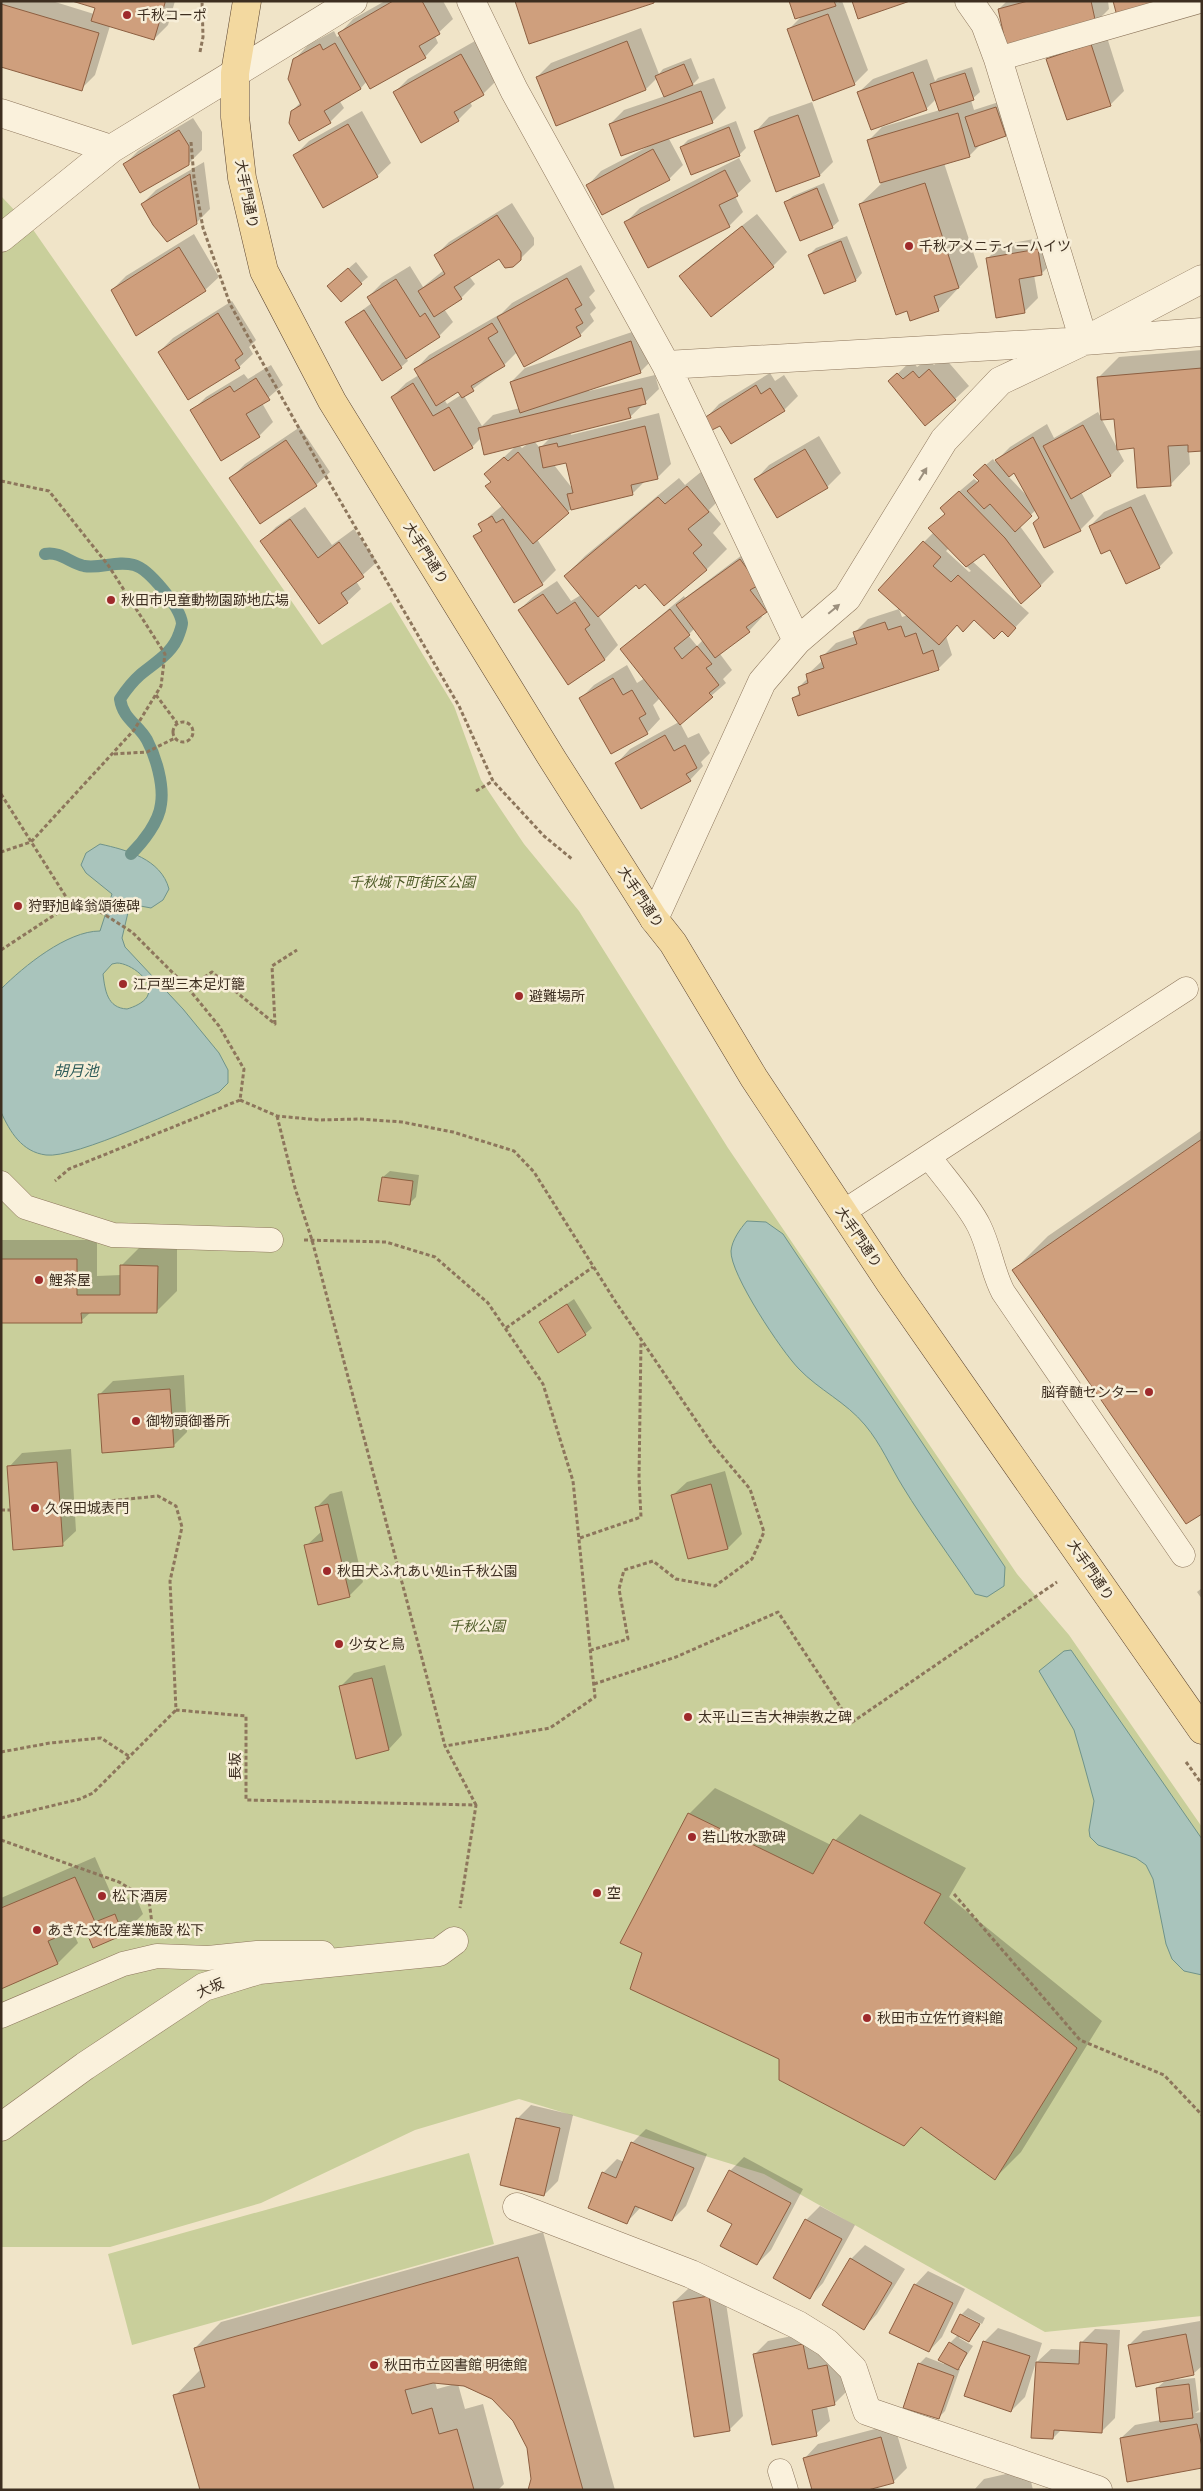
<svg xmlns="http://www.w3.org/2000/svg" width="1203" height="2491" font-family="'Source Serif 4','Noto Sans JP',serif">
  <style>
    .green { fill: #c9cf9b }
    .water { fill: #a9c4bc; stroke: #6f938a; fill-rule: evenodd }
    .shadow { fill: #0003; fill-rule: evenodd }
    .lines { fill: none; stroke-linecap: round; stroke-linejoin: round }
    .stream { stroke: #6f938a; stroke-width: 12 }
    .building { fill: #cf9f7d; stroke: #8d5f41 }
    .service-casing { stroke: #8d765c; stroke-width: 25 }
    .minor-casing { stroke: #8d765c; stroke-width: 29 }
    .tertiary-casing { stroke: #8d765c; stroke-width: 29 }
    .primary-casing { stroke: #5b4430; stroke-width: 29 }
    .path { stroke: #8d765c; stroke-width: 3; stroke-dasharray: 4 2.5; stroke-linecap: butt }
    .service { stroke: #faf1dc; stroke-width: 24 }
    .minor { stroke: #faf1dc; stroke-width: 28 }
    .tertiary { stroke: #faf1dc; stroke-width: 28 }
    .primary { stroke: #f3d9a0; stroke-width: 28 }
    .oneway { fill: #9c907e }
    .poi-dot { fill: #9e2a2b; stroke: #f7eed8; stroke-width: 2 }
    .labels { text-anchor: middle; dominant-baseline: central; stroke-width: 5; stroke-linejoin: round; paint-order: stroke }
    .poi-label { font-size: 14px; fill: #3d2e20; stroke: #f7eed8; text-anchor: start }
    .street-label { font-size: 14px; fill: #3d2e20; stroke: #f7eed8 }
    .park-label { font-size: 14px; font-style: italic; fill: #4d5a26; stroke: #f7eed8 }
    .water-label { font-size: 15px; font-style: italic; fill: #2f5d5a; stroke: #f7eed8 }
  </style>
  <rect width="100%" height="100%" fill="#f0e4c8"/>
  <path class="green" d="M1,196L34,231L322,645L391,602L454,706L481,780L524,844L579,911L728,1148L1017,1574L1069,1635L1202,1827V2316L1045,2332L764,2174L519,2099L415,2130L261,2203L110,2247H1Z
    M469,2153L494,2244L132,2345L108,2254Z"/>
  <path class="water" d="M100,844C127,850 161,859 169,889L163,900L151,908L130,904L122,938L125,947L183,1009L219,1053L228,1070V1083L219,1092C186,1106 75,1159 46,1155C22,1152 10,1132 1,1112V989C24,966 67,931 100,931L112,894L86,873L81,865L86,853ZM117,963C130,963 156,981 147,997C143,1003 134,1007 127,1009C107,1008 105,990 103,974L112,964Z
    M747,1221L766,1222L783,1234L1005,1567L1004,1586L987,1597L975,1594C951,1558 925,1523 903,1487C890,1466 881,1444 865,1425C846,1402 819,1390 799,1369C782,1352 730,1274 731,1251C732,1240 740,1229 747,1221Z
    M1071,1650L1202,1839V1975L1184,1971L1172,1959L1166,1944L1153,1879L1146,1865L1136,1858L1098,1845L1090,1837L1089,1830L1094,1801L1083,1761L1074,1730L1039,1671L1064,1651Z"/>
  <path class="shadow" d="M1,1H52L94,14L97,7L77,1H175L168,25L154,39L110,26L95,75L81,89L1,66Z
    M385,1H443L453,19L435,36L438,43L425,57L367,81L361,88L339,100L344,108L330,122L292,111L301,102L294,60L308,45L334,31L337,37L341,35L340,33L353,19Z
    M791,1H838L837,3L842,1L868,70L854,84L788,30L802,16Z
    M1007,1H1108L1109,9L1096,22L999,9Z
    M641,28L659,74L663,69L691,58L699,78L691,86L714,78L726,108L712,122L668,137L683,165L669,179L588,185L601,171L649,146L610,124L624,110L665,96L657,78L646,89L537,77L551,63Z
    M1105,31L1124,91L1110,105L1048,59L1062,46Z
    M475,41L497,80L483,94L470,102L472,106L458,120L394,93L408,79Z
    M927,59L935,81L938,78L972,67L980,92L971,100L974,110L1002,101L1012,128L1006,135L982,143L970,155L944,163L978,267L938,310L860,204L881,184L868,141L882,127L940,110L936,99L926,109L859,92L873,79Z
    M812,102L833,162L820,175L756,131L769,117Z
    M362,111L391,163L377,176L295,155L309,141Z
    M193,118L202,132V150L188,164H125L138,151Z
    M736,121L746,148L739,155L681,147L688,140Z
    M739,158L751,181L735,196L743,212L729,226L649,267L626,222L640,208Z
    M204,162L210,209L196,223L142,204L156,190Z
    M824,183L839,221L832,227L786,202L793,196Z
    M512,203L534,238V245L513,266L499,257L469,276L475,284L461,298L444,309L453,322L439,336L406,357L408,361L401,367L346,322L372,303L368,297L382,283L410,266L423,287L444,270L435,256L449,242Z
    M757,214L787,252L773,266L711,315L680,276L694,263Z
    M194,234L219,277L205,290H112L126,276Z
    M847,236L862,273L856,280L824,292L809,255L816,248Z
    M1051,236L1055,260L1041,274L1034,275L1038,298L1024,312L987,259L1001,245Z
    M356,262L368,277L341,300L328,286Z
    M581,265L595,291L589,297L596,308L590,314L594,321L580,335L517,352L504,365L464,396L482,426L493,415L520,408L511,382L525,368L644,328L654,358L640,372L588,389L589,391L655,375L659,389L630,417L570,432L571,435L659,413L671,464L657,478L646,480L632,494L572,508L537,539L556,570L542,584L475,537L483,529L480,524L503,505L492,481L486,474L516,446L481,438L472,447L435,469L392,397L406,383L419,375L416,369L429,355L502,313L512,303ZM459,391L461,395L447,404L444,399ZM551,437L540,448L534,441ZM529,443L522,448L519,445ZM567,462L572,488L554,465Z
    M232,301L256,340L249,347L253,354L239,367L159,352L173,338Z
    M1202,350V450L1189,451L1190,464L1170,485L1135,447L1115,417L1099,377L1119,357Z
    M944,357L969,386L955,399L890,381L912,360L917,367L928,359L934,365Z
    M271,365L283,385L262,403L273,422L259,436L221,459L192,411L206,397L244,374L248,379Z
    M770,373L775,381L784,375L798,396L784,410L720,424L706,418L719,404Z
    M1098,412L1124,461L1111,475L1081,492L1094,516L1080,530L1040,517L1036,510L1019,525L1054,572L1041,585L984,552L972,561L1029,613L1008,635L1002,630L974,619L958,624L946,636L952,655L938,669L794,698L800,692L799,687L808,678L807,675L823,660L822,657L836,643L856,636L854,633L868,619L899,609L902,617L908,615L924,542L934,532L930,528L946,513L955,495L974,479L978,482L980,480L982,468L993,459L995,462L1010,447L1047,424L1054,438ZM1015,471L1029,498L1008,476ZM949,548L971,571L969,572L946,551Z
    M300,427L330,472L316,485L231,478L245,464Z
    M819,436L841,473L827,487L756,479L769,465Z
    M707,467L728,491L709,510L721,524L713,533L727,549L707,569L664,604L646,582L636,583L598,615L618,645L605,659L568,684L519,610L533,597L557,581L571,601L581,595L565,576L585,556L679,478L685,485Z
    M1145,494L1173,553L1159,567L1111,548L1090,526L1104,512Z
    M305,507L332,545L354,529L377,562L356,581L361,589L347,602L262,541L276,527Z
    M754,546L780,598L761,615L762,617L749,631L720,654L732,670L723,679L726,683L680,723L688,738L699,733L710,753L701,762L703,766L690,780L617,763L630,749L679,722L660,698L653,705L660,719L647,733L581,698L594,685L627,665L637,683L645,678L621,649L684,596L685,598ZM695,628L703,640L697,646L688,635Z
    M1202,1130V1512L1014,1270L1048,1236Z
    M390,1171L419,1175L416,1197L409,1204L383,1177Z
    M1,1240H97V1276L121,1275V1266L141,1246H177V1291L157,1311L91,1312L81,1321L1,1322Z
    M574,1299L592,1328L585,1334L541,1322Z
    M184,1375L187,1432L173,1446L99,1395L113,1381Z
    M71,1449L76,1531L62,1544L9,1467L22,1453Z
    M725,1471L742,1534L728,1548L689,1558L673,1495L687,1482Z
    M342,1491L363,1582L349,1596L306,1546L322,1531L317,1507L330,1494Z
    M1202,1588V1599L1197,1592Z
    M385,1665L402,1735L389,1749L340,1687L354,1673Z
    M715,1788L831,1845L860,1814L966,1868L949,1897L1102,2021L1021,2152L995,2178L922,2126L904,2145L780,2058L689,1814Z
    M95,1857L115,1903L135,1895L143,1914L123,1934L94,1946L84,1924L72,1930L78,1943L58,1963L1,1987V1898Z
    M531,2105L573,2115L558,2181L544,2195L517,2119Z
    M646,2129L707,2154L686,2206L672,2220L641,2207L627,2222L603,2173L617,2159L624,2162L632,2143Z
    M744,2157L803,2189L771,2250L757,2264L734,2224L730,2171Z
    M820,2206L855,2225L823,2283L810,2297L806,2220Z
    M543,2232L615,2490H529L532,2479L528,2448L514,2420L492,2398L458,2384L465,2409L483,2404L504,2484L498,2490H201L175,2396L201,2369L195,2348L221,2322ZM435,2382L455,2384L437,2389Z
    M865,2245L905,2269L877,2314L864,2328L851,2259Z
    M928,2271L965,2289L942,2337L929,2351L915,2285Z
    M723,2283L743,2416L730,2429L674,2302L688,2289Z
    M968,2308L985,2318L982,2324L962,2314Z
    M962,2314L980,2326L969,2341L960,2336L959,2338L973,2346L958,2368L960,2369L945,2411L938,2418L919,2364L926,2357L944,2364L950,2343L958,2335Z
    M1200,2321L1202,2366L1193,2374L1172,2378V2380L1195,2378L1199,2410L1195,2413L1202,2412V2467L1121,2438L1135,2425L1161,2420L1157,2388L1166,2380L1129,2345L1143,2331Z
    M998,2328L1042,2343L1025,2397L1011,2411L984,2342Z
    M1095,2329L1120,2330L1115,2418L1102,2431L1062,2429L1053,2438L1037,2362L1051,2349L1081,2350V2343Z
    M816,2331L841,2352L848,2390L834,2404L827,2406L830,2421L816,2434L755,2354L768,2341Z
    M894,2424L907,2468L893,2482L805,2458L818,2444Z
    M1028,2469L1033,2490H974L984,2479Z"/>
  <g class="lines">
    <path class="stream" d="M45,554C60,551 70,563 84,566C101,569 117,560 134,565C149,569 180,607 182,623C182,626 180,631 179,634C173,653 154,663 140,675C132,682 126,690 120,699C123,719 138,724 147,740C156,757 164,785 161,804C159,822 143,842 131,854"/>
  </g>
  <path class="building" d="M72,1H165V3L154,40L91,21L95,8Z
    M393,1H422L440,34L419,46L426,58L370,89L338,33Z
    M515,1H654V3L529,44Z
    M789,1H834L836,6L795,19Z
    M852,1H910L858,19Z
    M1028,1H1091L1096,24L1006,45L998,9Z
    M1113,1H1178L1117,16Z
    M1,4L99,33L82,91L1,67Z
    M828,14L855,85L813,101L787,29Z
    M627,41L646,90L556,126L536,77Z
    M335,43L361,89L324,111L331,123L299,141L289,123L291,111L301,105L288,79L293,59L320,44L323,50Z
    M1091,44L1111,106L1067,120L1046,59Z
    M461,54L484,95L454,112L459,121L421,143L393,92Z
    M684,64L693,85L664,97L655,76Z
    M913,72L927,110L871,130L857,92Z
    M965,73L974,100L939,111L930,84Z
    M701,91L713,123L621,156L609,124Z
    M996,107L1006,136L975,147L965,117Z
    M958,113L970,157L880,183L867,140Z
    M798,115L820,176L776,192L754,131Z
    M348,124L378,177L323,208L293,155Z
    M729,127L740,156L691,175L680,147Z
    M179,130L189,146V165L140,193L123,164Z
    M653,149L670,180L602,215L586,185Z
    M725,170L738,196L719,205L730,227L648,268L624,222Z
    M190,174L197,224L167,242L153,225L141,204Z
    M925,183L959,288L934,296L939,311L910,321L907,311L896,315L859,204Z
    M817,188L833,228L800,241L784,202Z
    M497,215L521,252V260L513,267L505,268L499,259L454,287L462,299L434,317L418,291L445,274L434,255Z
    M742,226L774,267L711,317L679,276Z
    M841,241L856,281L824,294L808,255Z
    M179,247L206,291L136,336L111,290Z
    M1038,249L1042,275L1019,279L1025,313L996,318L986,258Z
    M348,268L362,284L341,302L327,286Z
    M567,278L582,305L575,309L583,323L576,327L581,336L524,367L497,317Z
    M396,279L420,317L425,313L440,337L406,359L367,297Z
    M364,310L402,368L382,381L345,322Z
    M218,313L243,354L235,360L240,368L188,400L158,352Z
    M492,323L498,332L488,338L505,366L471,386L474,391L462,398L458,392L436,406L414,369Z
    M631,341L641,373L520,413L510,382Z
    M1202,368V451L1188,452V445L1168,446L1171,486L1137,488L1134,448L1117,450L1114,419L1101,420L1097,377Z
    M929,369L956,400L925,426L888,381L897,373L903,379L913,371L919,378Z
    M256,378L270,400L246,414L260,437L221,461L190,410L230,386L234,392Z
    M413,383L433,416L449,407L473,448L434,471L391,397Z
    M756,385L761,394L770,388L785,411L731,444L720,426L712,430L704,418Z
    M642,388L646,404L628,408L631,418L484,455L478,428Z
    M1083,425L1111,476L1071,499L1043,446Z
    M645,426L658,479L631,485L633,495L571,510L567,494L573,493L566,463L543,468L539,447L557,443L558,447Z
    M1033,437L1081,531L1044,548L1033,523L1039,518L1014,473L1009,477L995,460Z
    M286,440L317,486L260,524L229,478Z
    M805,449L828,488L777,518L754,479Z
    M518,452L569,513L533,544L485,486L491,482L484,474L504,457L508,461Z
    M985,464L1032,516L1015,532L990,504L984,509L967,491L979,481L973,475Z
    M687,486L709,512L688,529L702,545L693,553L707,570L664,606L645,584L639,589L636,585L598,617L564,576L658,497L665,504Z
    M959,491L1005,538L1041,586L1021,604L984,554L966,567L928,528L945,514L940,508Z
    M1131,507L1160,568L1126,584L1110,550L1101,554L1089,526Z
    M492,516L496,523L503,519L543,585L514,603L473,536L482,531L478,524Z
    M290,519L318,558L339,542L364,577L341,593L348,603L319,624L260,541Z
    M923,541L941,557L933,566L951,582L958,575L1016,628L1008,637L1002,631L994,639L974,620L963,632L957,625L939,645L878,590Z
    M740,559L759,585L750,590L767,612L746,627L750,632L715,658L676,605Z
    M543,594L557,614L575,602L590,625L585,629L605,660L568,685L518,610Z
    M670,609L690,635L674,648L682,659L697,646L712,664L706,668L719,685L709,693L713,697L680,725L620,649Z
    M885,622L888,630L901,626L905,637L916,633L923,654L933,650L939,670L798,716L792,698L800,695L798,687L808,683L806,674L824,668L820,656L857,644L853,632Z
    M613,678L623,695L632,690L646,714L639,718L648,734L611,754L579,698Z
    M665,735L674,751L685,745L697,768L686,774L691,781L641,809L615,763Z
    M1202,1139V1514L1186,1524L1012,1270Z
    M382,1177L413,1181L410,1205L378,1201Z
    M1,1259H77V1295H120V1265L158,1266L157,1313H81L82,1323H1Z
    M567,1304L586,1335L558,1353L539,1322Z
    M170,1389L174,1447L102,1453L98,1394Z
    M57,1462L63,1546L13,1550L7,1466Z
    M711,1484L728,1549L688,1559L671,1495Z
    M328,1504L350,1597L318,1605L304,1545L323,1541L315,1507Z
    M372,1678L389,1750L356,1759L339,1686Z
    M688,1813L813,1874L833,1839L941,1894L924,1923L1077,2048L995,2180L921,2127L904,2146L779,2080V2059L630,1989L642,1953L620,1943Z
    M75,1877L95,1922L115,1914L123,1935L93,1948L84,1926L48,1941L58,1964L1,1989V1908Z
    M516,2118L560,2128L544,2196L500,2185Z
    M631,2142L694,2168L672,2221L635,2206L627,2224L588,2208L602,2172L616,2178Z
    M729,2170L791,2203L757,2265L720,2246L732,2224L707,2211Z
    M805,2219L842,2239L810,2299L773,2278Z
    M518,2257L583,2490H528L531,2479L527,2448L513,2421L492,2399L464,2386L433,2383L405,2390L412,2414L432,2408L439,2434L457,2429L474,2490H200L173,2395L205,2387L194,2348Z
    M850,2258L892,2283L864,2330L822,2305Z
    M914,2284L953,2303L929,2352L889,2333Z
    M709,2296L730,2431L694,2437L673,2302Z
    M960,2314L980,2324L969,2342L951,2332Z
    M1186,2334L1194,2375L1136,2387L1128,2345Z
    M983,2341L1030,2356L1011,2412L964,2396Z
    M949,2342L967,2353L958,2370L938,2360Z
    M1080,2342L1107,2344L1102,2433L1054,2430L1053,2439L1031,2438L1036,2362L1079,2364Z
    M803,2344L808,2369L827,2365L835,2405L812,2410L817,2436L772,2445L753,2354Z
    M918,2363L954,2376L939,2419L903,2408Z
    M1189,2384L1193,2418L1160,2422L1156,2388Z
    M1197,2424L1202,2447V2468L1127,2482L1120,2438Z
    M881,2437L894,2483L868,2490H812L803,2458Z"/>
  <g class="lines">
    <g class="service-casing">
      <path id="service" d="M998,59L1200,1
        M929,1157C944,1177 969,1205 979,1226C990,1248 992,1271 1003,1292L1183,1555
        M1,1183L25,1207L113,1235L271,1240
        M843,1212L1186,989
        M1,2016L123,1964L157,1956L208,1958L257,1953H323
        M780,2471L786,2490"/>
    </g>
    <g class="minor-casing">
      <path id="minor" d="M471,1L514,90L666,365L797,641
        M969,1L985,24L998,59L1084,341
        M1,113L111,149L353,1
        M1,238L111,149
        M666,365L1084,341L1202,332
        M654,919L762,682L797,641L847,598L944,440L1000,381L1084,341L1202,279
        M517,2207L691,2274L798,2325L827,2343L853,2369L867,2411L1098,2490"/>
    </g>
    <g class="tertiary-casing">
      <path id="tertiary" d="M1,2127L85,2066L204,1987L259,1970L439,1952L454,1941"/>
    </g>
    <g class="primary-casing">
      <path id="primary" d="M247,1L235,73V117L242,178L264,271L332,401L553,760L654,919L673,943L754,1078L890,1283L1202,1730"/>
    </g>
    <path class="path" d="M200,52L203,37L202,1
      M191,142L194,178L203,228L230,304L321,468L459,706L493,781L544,836L572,859
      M1,481L49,491L108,565L165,654L161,686L134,730L31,842L1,852
      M156,695L177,723
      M173 732a10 10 0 1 1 20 0a10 10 0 1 1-20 0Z
      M114,754L147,752L175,738
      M476,791L493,781
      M1,794L73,908L99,911L132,932L188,988L219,1026L244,1069L240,1100L69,1169L55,1181
      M1,950L59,912L73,908
      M188,988L212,972L275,1024L272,966L297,950
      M240,1100L277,1116L319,1120L359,1119L402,1122L453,1132L514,1151L534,1172L615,1301L712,1444L750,1489L764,1532L752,1559L715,1586L676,1579L653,1561L624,1570L619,1589L628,1639L591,1650
      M277,1116L295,1188L312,1240L445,1746L476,1805
      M304,1240L386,1242L435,1257L488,1303L543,1384L573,1481L595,1697L550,1728L445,1746
      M506,1328L593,1267
      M60,1506L158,1496L176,1506L182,1527L170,1581L176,1710L246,1716V1800L476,1805L460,1908
      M1,1510H10
      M580,1538L641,1517L639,1479L641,1341
      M594,1684L676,1657L778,1612L851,1723L1057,1582
      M1,1752L50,1743L101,1738L130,1757
      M1186,1762L1202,1784
      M1,1818L80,1799L93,1793L176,1710
      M1,1840L119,1882L149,1900L152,1924
      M954,1894L1080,2040L1164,2075L1202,2115"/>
    <use href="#service" class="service"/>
    <use href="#minor" class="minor"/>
    <use href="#tertiary" class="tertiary"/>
    <use href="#primary" class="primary"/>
  </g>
  <defs><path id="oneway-solid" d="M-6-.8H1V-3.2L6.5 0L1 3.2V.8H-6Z" transform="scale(1.25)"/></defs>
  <g class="oneway">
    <use href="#oneway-solid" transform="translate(923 474) rotate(-58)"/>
    <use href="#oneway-solid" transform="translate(834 609) rotate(-40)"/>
  </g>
  <g class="poi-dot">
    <circle cx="127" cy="15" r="5"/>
    <circle cx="909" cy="246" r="5"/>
    <circle cx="111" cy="600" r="5"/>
    <circle cx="18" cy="906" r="5"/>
    <circle cx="123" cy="984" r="5"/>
    <circle cx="519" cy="996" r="5"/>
    <circle cx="39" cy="1280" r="5"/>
    <circle cx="1149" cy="1392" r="5"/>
    <circle cx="136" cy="1421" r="5"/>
    <circle cx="35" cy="1508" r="5"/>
    <circle cx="327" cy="1571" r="5"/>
    <circle cx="339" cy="1644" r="5"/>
    <circle cx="688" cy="1717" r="5"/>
    <circle cx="692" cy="1837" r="5"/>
    <circle cx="597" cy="1893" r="5"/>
    <circle cx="102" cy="1896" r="5"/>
    <circle cx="37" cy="1930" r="5"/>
    <circle cx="867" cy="2018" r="5"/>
    <circle cx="374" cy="2365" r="5"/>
  </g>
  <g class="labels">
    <g class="poi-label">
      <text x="137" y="15">千秋コーポ</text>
      <text x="919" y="246">千秋アメニティーハイツ</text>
      <text x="121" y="600">秋田市児童動物園跡地広場</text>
      <text x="28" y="906">狩野旭峰翁頌徳碑</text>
      <text x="133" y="984">江戸型三本足灯籠</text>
      <text x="529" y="996">避難場所</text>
      <text x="49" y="1280">鯉茶屋</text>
      <text x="1139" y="1392" text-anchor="end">脳脊髄センター</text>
      <text x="146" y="1421">御物頭御番所</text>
      <text x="45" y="1508">久保田城表門</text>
      <text x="337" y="1571">秋田犬ふれあい処in千秋公園</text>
      <text x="349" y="1644">少女と鳥</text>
      <text x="698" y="1717">太平山三吉大神崇教之碑</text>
      <text x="702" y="1837">若山牧水歌碑</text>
      <text x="607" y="1893">空</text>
      <text x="112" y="1896">松下酒房</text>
      <text x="47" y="1930">あきた文化産業施設 松下</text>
      <text x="877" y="2018">秋田市立佐竹資料館</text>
      <text x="384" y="2365">秋田市立図書館 明徳館</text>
    </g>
    <g class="street-label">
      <text transform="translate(247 194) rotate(79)">大手門通り</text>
      <text transform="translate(426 553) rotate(58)">大手門通り</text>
      <text transform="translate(641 897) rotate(57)">大手門通り</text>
      <text transform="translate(859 1237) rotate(56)">大手門通り</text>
      <text transform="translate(1091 1570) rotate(56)">大手門通り</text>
      <text transform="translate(235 1766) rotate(-90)">長坂</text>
      <text transform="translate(210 1988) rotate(-23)">大坂</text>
    </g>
    <g class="park-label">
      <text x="412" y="882">千秋城下町街区公園</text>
      <text x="477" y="1626">千秋公園</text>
    </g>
    <g class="water-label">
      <text x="76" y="1070">胡月池</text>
    </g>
  </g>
  <rect width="1203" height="2491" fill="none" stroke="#3d2e20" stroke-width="5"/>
</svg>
